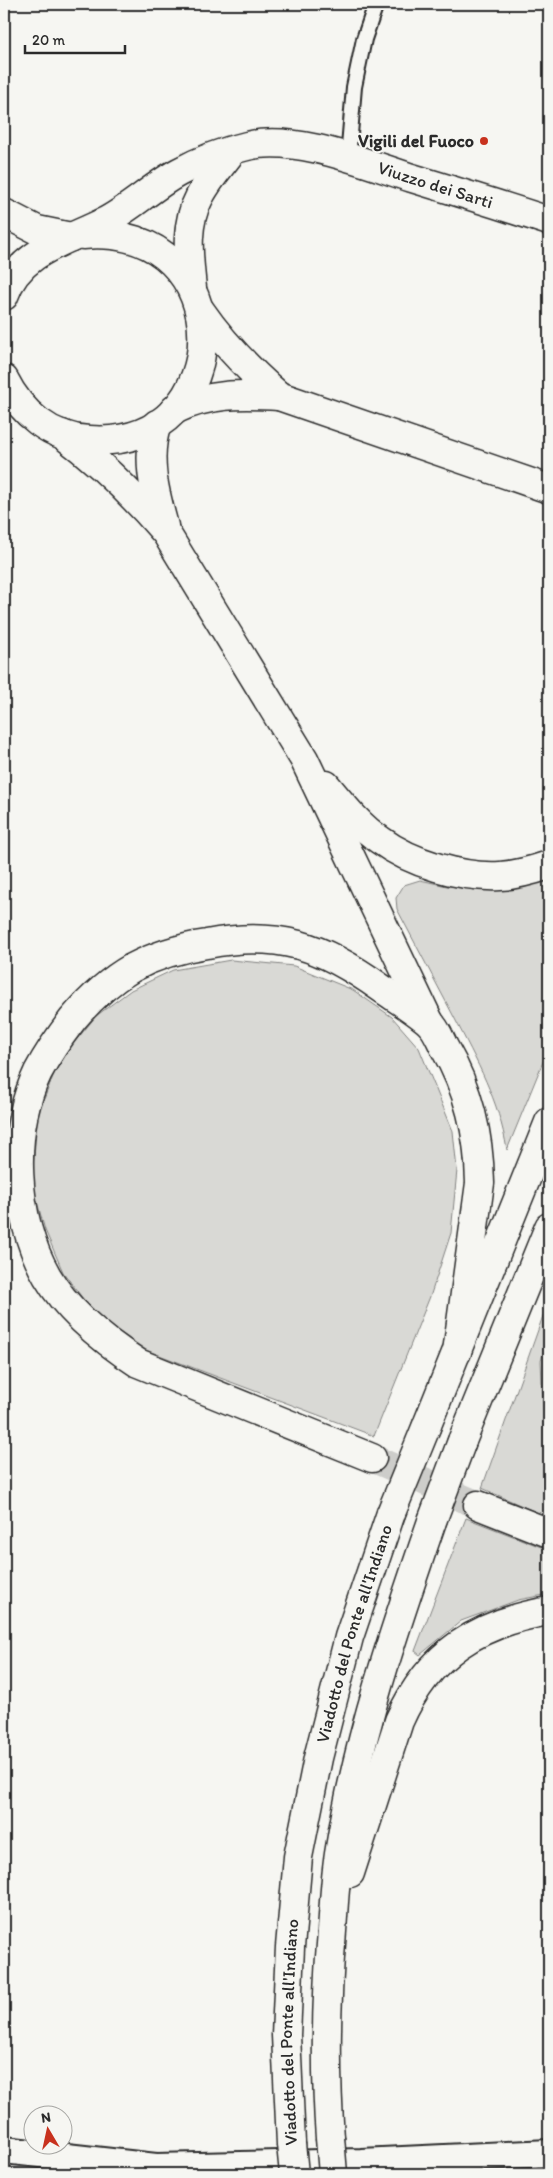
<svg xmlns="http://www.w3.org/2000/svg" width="553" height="2178" font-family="Itim,sans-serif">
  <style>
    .green { fill: #d9d9d5; stroke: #828280 }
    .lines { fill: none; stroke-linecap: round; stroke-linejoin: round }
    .highway-tunnel { stroke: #cdcdca; stroke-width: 28; stroke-dasharray: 28 14; stroke-linecap: butt }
    .lane-casing { stroke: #2b2b2b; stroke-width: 18 }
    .street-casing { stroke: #2b2b2b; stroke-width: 30 }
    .secondary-casing { stroke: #2b2b2b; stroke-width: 31 }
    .highway-casing { stroke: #2b2b2b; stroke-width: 31 }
    .lane { stroke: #f6f6f2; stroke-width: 14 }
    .street { stroke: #f6f6f2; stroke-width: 26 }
    .secondary { stroke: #f6f6f2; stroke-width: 28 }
    .highway { stroke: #f6f6f2; stroke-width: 28 }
    .highway-bridge-casing { stroke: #2b2b2b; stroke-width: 31; stroke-linecap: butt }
    .highway-bridge { stroke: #f6f6f2; stroke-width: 28 }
    .poi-dot { fill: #c8321e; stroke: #f6f6f2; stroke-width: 2 }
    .labels { text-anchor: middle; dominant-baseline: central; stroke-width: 4; stroke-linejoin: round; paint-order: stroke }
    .poi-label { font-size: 18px; font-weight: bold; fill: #2b2b2b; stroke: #f6f6f2; text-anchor: end }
    .street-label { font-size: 18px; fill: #2b2b2b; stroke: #f6f6f2 }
  </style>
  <rect width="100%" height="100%" fill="#f6f6f2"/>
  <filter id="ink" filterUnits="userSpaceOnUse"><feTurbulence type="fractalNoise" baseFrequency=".02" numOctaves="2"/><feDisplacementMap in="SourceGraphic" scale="10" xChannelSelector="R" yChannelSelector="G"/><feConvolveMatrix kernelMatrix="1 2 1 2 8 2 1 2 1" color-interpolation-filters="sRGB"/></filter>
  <g filter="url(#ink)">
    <path class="green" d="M549,878V1047L507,1150C499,1100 477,1062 454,1017C435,981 416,945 397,909L396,898L404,885L420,880L447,886L479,889L526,884Z
      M231,960L294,966L353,990L392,1017L419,1048L453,1131L457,1170L451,1233L431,1294L374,1436L146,1350L95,1315L63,1272L45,1230L32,1184L37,1117L59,1061L96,1016L131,990L173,970Z
      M549,1299V1332L541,1361L544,1423L549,1439V1518L482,1488Z
      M466,1518L549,1550V1594L518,1600L461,1621L420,1655L415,1651Z"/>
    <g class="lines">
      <path class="highway-tunnel" d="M372,1458L478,1505"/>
      <g class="lane-casing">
        <path id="lane" d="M348,158L354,87L364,39L376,4"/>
      </g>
      <g class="street-casing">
        <path id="street" d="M4,2150L156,2167L361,2162L549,2153"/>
      </g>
      <g class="secondary-casing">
        <g id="secondary">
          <path d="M4,213L37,230L71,237"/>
          <path d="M192,288C189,258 184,226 199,198C207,181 221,166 232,151"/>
          <path id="s1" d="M4,296C19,251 67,241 104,222C131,208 153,186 179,172C199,161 225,151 247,146C295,134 365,163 412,178C458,192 503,206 549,221"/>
          <path d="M200,310C222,342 249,370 279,396L549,489"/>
          <path d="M4,379C21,413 50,438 89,440C239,452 243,221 83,235"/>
          <path d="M174,410C210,393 240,394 279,396"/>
        </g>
      </g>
      <g class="highway-casing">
        <g id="highway">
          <path d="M157,424C145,458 155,493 164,526"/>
          <path d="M62,434C101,463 134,496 166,533L304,759L430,1023"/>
          <path d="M326,785C342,804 359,826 380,840C411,863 462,878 500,876C517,875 534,870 549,865"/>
          <path d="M427,1425L549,1122"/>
          <path d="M462,1441L549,1227"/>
          <path d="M372,1458L138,1363C104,1341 68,1312 47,1276C14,1218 9,1132 38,1072C48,1053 60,1036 73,1019C90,999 109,981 132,968C156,955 180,948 207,944C237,938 269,937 299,945C329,953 356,970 381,988C397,999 415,1010 429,1022C436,1028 440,1039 444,1047C469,1090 479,1133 480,1183L457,1352"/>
          <path d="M478,1505L549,1533"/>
          <path d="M350,1873L399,1721C429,1653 478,1623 549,1611"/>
          <path d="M330,2138C325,2069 326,2001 332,1931C334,1903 335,1876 340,1848C358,1736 395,1628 432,1521"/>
          <path id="s2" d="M291,2144L286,2035L290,1947L298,1857L318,1758L349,1637L391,1513"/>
        </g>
      </g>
      <use href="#lane" class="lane"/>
      <use href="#street" class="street"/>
      <use href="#secondary" class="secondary"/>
      <use href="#highway" class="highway"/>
      <g class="highway-bridge-casing">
        <path id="highway-bridge" d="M391,1513L427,1425
          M432,1521L462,1441
          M330,2138L333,2174
          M291,2144L294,2174"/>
      </g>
      <use href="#highway-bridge" class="highway-bridge"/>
    </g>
  </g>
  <circle class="poi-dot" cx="484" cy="141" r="5"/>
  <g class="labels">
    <g class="poi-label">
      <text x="474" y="141">Vigili del Fuoco</text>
    </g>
    <g class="street-label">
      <text stroke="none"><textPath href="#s1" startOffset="486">Viuzzo dei Sarti</textPath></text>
      <text stroke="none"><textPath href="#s2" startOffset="518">Viadotto del Ponte all'Indiano</textPath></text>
      <text stroke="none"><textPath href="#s2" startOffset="112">Viadotto del Ponte all'Indiano</textPath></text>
    </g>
  </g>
  <rect width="553" height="2178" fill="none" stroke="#f6f6f2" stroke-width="20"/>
  <rect x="10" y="10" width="533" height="2158" fill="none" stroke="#2b2b2b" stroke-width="2" filter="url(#ink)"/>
  <g transform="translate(48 2130) rotate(351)"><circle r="24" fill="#f6f6f2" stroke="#a5a5a2"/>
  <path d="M0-4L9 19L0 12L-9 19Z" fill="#c8321e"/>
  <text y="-8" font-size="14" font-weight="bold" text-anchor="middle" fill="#2b2b2b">N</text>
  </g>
  <path d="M25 45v8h100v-8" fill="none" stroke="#2b2b2b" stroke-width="2.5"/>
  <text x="32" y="45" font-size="15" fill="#2b2b2b" stroke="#f6f6f2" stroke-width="4" paint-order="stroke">20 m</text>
</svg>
